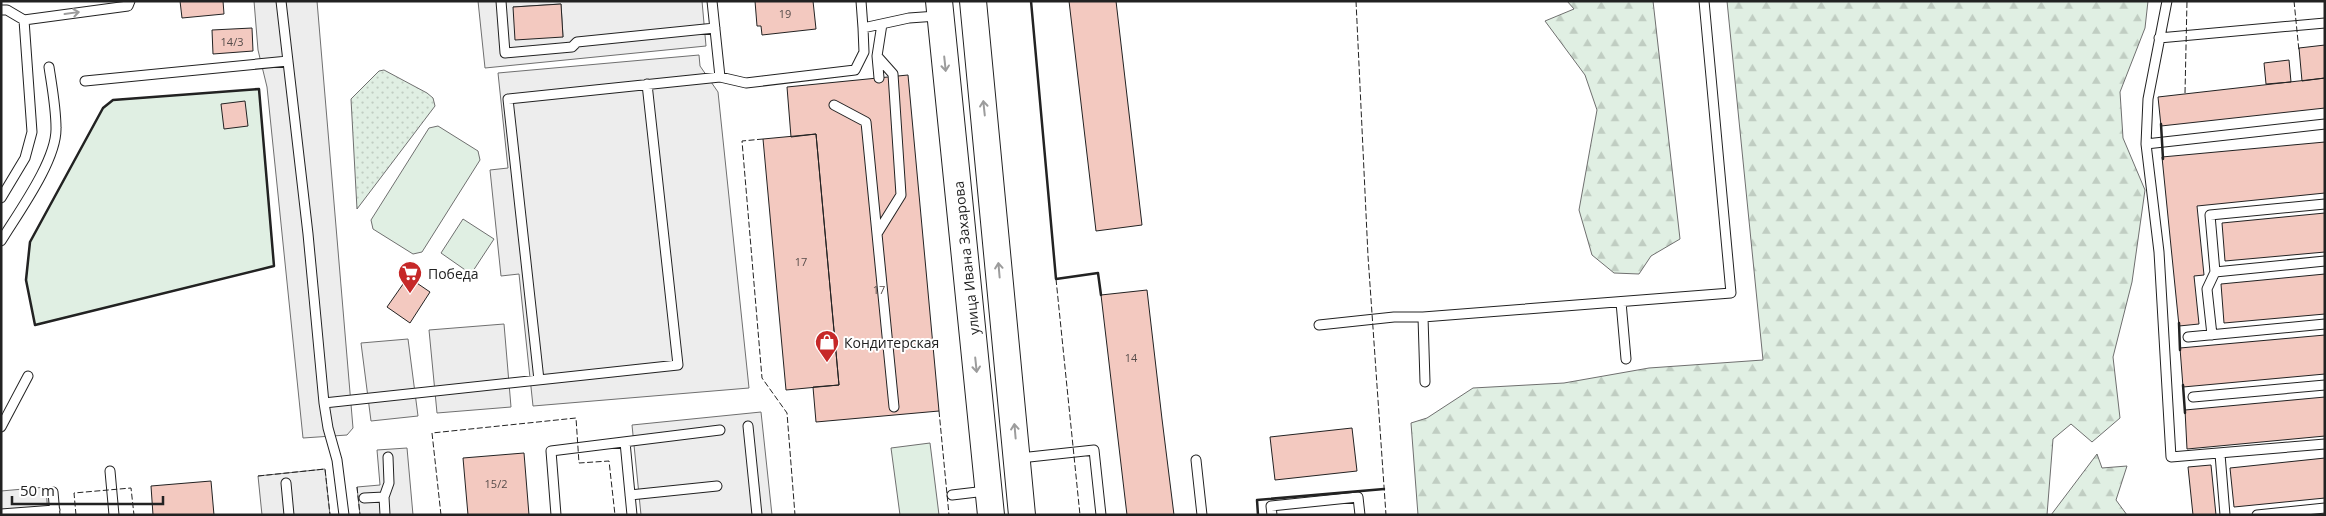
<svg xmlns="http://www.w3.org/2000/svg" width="2326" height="516" font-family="'Open Sans',sans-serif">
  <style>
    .grass { fill: #e0efe3; stroke: #6f6f6f }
    .forest { fill: url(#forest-firs); stroke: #6f6f6f }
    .park { fill: url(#park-dots); stroke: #6f6f6f }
    .parking { fill: #ededed; stroke: #6f6f6f; fill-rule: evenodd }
    .building { fill: #f3c9c0; stroke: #222 }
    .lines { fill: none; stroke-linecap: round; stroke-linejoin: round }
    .service-casing { stroke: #222; stroke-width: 11 }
    .secondary-casing { stroke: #222; stroke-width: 28 }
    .service { stroke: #fff; stroke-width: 9 }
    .secondary { stroke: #fff; stroke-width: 26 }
    .fence { stroke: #222; stroke-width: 1; stroke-dasharray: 6 2.5; stroke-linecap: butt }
    .wall { stroke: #222; stroke-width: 2.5 }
    .oneway { stroke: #9c9c9c }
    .labels { text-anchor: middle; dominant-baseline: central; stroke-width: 4; stroke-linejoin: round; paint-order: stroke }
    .number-label { font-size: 11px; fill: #564c4a }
    .street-label { font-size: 14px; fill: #222; stroke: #fff }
    .poi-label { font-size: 14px; fill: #222; stroke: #fff; text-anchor: start }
  </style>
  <defs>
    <pattern id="forest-firs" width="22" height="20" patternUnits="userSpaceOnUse" patternTransform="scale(1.25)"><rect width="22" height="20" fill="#e0efe3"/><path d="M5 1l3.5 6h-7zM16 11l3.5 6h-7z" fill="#c0cdc2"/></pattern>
    <pattern id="park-dots" width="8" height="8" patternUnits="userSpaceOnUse" patternTransform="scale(1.25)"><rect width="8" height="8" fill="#e0efe3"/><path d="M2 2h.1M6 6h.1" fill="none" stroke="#c0cdc2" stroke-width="1.8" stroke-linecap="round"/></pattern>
  </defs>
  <rect width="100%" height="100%" fill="#fff"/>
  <path class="grass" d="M259,89L274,266L35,325L26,280L30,242L103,108L113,100Z
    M438,126L478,151L480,160L422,252L413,254L373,229L371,220L429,128Z
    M463,219L494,239L471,274L441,253Z
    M930,443L939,515H900L891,448Z"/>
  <path class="forest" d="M1567,1H1653L1680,239L1651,256L1639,274L1614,273L1592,255L1579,210L1597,110L1585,75L1545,21L1574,9Z
    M1727,1H2148L2145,28L2120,92L2123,138L2145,190L2132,282L2113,357L2120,418L2092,442L2071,424L2053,439L2047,515H1418L1411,423L1427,418L1473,388L1564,383L1649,368L1763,360Z
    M2097,454L2102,468L2127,466L2116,500L2127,515H2051Z"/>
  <path class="park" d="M384,70L427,93L433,98L435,106L357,209L351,99L379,71Z"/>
  <path class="parking" d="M254,1H317L353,428L347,435L303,438L267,87L258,50Z
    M478,1H702L706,46L485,68ZM561,4L563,37L513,7Z
    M699,55L700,66L718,92L749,388L533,406L519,274L501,276L490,170L508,168L498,73Z
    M504,324L511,407L437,413L429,330Z
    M408,339L418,416L371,421L361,343Z
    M761,412L772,515H641L632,425Z
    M407,448L413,515H360L357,487L380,485L377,450Z
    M325,469L330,515H262L258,476Z
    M46,487L48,515H1V491Z"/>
  <path class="building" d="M180,1H223L224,14L182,18Z
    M755,1H813L816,29L762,35L761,26H757Z
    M1069,1H1116L1142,225L1096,231Z
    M561,4L563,37L515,40L513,7Z
    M252,28L253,51L213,54L212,30Z
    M2325,45V78L2302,81L2299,48Z
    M2289,60L2291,82L2266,84L2264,63Z
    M908,75L939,411L816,422L813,387L839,385L816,134L791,137L787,87Z
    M2325,78V108L2161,126L2158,97Z
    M245,101L248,126L224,129L221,104Z
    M816,134L839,385L786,390L763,139Z
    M2325,142V193L2197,206L2204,275L2194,276L2199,324L2179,326L2162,157Z
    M2325,213V252L2225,261L2222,223Z
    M2325,274V314L2224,323L2221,284Z
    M408,277L430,292L410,323L387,307Z
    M1147,290L1162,419L1174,515H1127L1101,295Z
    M2325,335V374L2183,387L2180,348Z
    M2325,397V436L2187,449L2185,410Z
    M1352,428L1357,471L1275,480L1270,437Z
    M524,453L529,515H468L463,458Z
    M2325,458V498L2234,507L2230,468Z
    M2211,465L2216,515H2193L2188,467Z
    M211,481L214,515H153L151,486Z"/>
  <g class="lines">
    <g class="service-casing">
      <path id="service" d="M281,1L308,234L324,403L328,428L337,460L344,515
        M501,1L505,53L572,47L577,42L715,28
        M712,1L720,77
        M861,1L863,28
        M2167,1L2148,99L2146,144L2159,252L2171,457L2325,444
        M1,10H7L24,20L128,6L130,1
        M2159,38L2325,23
        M877,56L893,74L901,195L878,232
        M879,78L877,56L882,24
        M85,81L288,61
        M834,105L866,122L894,407
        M2146,144L2325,124
        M1,198L25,158L32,132L24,20
        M1,241C18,213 57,160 56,128C56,108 52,87 49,67
        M2215,272L2325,261
        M1621,302L1626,359
        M1319,325L1394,317H1423
        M2212,335L2207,289L2215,272L2210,215L2325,204
        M2188,337L2325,324
        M539,380L508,99L720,77L746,83L855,70L864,52L863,28L909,18L937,16
        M1425,382L1423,317L1731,293L1704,1
        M2193,397L2325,385
        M324,403L678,365L647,84
        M748,426L757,515
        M1,427L28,376
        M625,442L632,515
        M2220,454L2225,515
        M1020,458L1094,450L1101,515
        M1196,460L1202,515
        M110,471L114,515
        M286,483L289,515
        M53,492L55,515
        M630,495L717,486
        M952,495L986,491
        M364,498L384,497
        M1,514L55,510
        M385,515L384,497L389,483L388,457
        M556,515L551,451L720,430
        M1272,515L1271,506L1358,497L1360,515
        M2257,515L2325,508"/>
    </g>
    <g class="secondary-casing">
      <path id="secondary" d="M939,1L991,515
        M973,1L1022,515"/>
    </g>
    <use href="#service" class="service"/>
    <use href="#secondary" class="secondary"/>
    <path class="fence" d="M1356,1L1368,256L1386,515
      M2294,1L2299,51
      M2185,93L2187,1
      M763,139L742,141L762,378L787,413L795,515
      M1056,279L1080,515
      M939,411L949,515
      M258,476L325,469L330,515
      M357,487L360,515
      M76,515L74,493L131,488L134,515
      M441,515L432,433L576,418L579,463L609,461L615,515"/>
    <path class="wall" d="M1031,1L1056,279L1098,273L1101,295
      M259,89L274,266L35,325L26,280L30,242L103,108L113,100Z
      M2161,124L2163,159
      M2179,323L2180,350
      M2183,385L2185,413
      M1258,515L1257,500L1384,489"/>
  </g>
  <defs><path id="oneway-shaft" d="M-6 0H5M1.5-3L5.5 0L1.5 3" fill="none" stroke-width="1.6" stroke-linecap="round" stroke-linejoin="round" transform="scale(1.25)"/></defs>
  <g class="oneway">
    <use href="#oneway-shaft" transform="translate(72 13) rotate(-8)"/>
    <use href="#oneway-shaft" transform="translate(945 64) rotate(84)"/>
    <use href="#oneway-shaft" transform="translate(984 108) rotate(-96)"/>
    <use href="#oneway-shaft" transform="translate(999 270) rotate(-95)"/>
    <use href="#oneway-shaft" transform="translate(976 365) rotate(84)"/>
    <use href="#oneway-shaft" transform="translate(1015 431) rotate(-95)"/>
  </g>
  <defs>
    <g id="supermarket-pin" transform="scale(1.25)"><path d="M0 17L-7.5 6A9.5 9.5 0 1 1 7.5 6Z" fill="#c62828" stroke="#fff"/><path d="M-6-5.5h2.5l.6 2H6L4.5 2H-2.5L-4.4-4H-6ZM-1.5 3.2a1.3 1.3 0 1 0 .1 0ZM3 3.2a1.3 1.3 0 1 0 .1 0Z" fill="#fff"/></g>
    <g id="shop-pin" transform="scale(1.25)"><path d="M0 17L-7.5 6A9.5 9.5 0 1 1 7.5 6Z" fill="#c62828" stroke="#fff"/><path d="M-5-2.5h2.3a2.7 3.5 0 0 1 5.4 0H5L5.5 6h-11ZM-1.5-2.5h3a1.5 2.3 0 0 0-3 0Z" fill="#fff"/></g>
  </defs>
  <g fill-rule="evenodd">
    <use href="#supermarket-pin" x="410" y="273"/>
    <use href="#shop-pin" x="827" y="342"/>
  </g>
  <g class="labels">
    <g class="number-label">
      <text x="785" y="13">19</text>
      <text x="232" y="41">14/3</text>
      <text x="801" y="261">17</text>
      <text x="879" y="289">17</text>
      <text x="1131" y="357">14</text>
      <text x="496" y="483">15/2</text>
    </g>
    <g class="street-label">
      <text transform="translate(966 258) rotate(-96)">улица Ивана Захарова</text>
    </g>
    <g class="poi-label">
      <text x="428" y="273">Победа</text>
      <text x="844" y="342">Кондитерская</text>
    </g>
  </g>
  <rect width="2326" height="516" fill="none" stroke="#222222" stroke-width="5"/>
  <path d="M12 496v8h151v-8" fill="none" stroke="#222222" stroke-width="2.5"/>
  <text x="20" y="496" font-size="15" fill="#222222" stroke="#ffffff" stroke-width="4" paint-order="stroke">50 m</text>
</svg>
